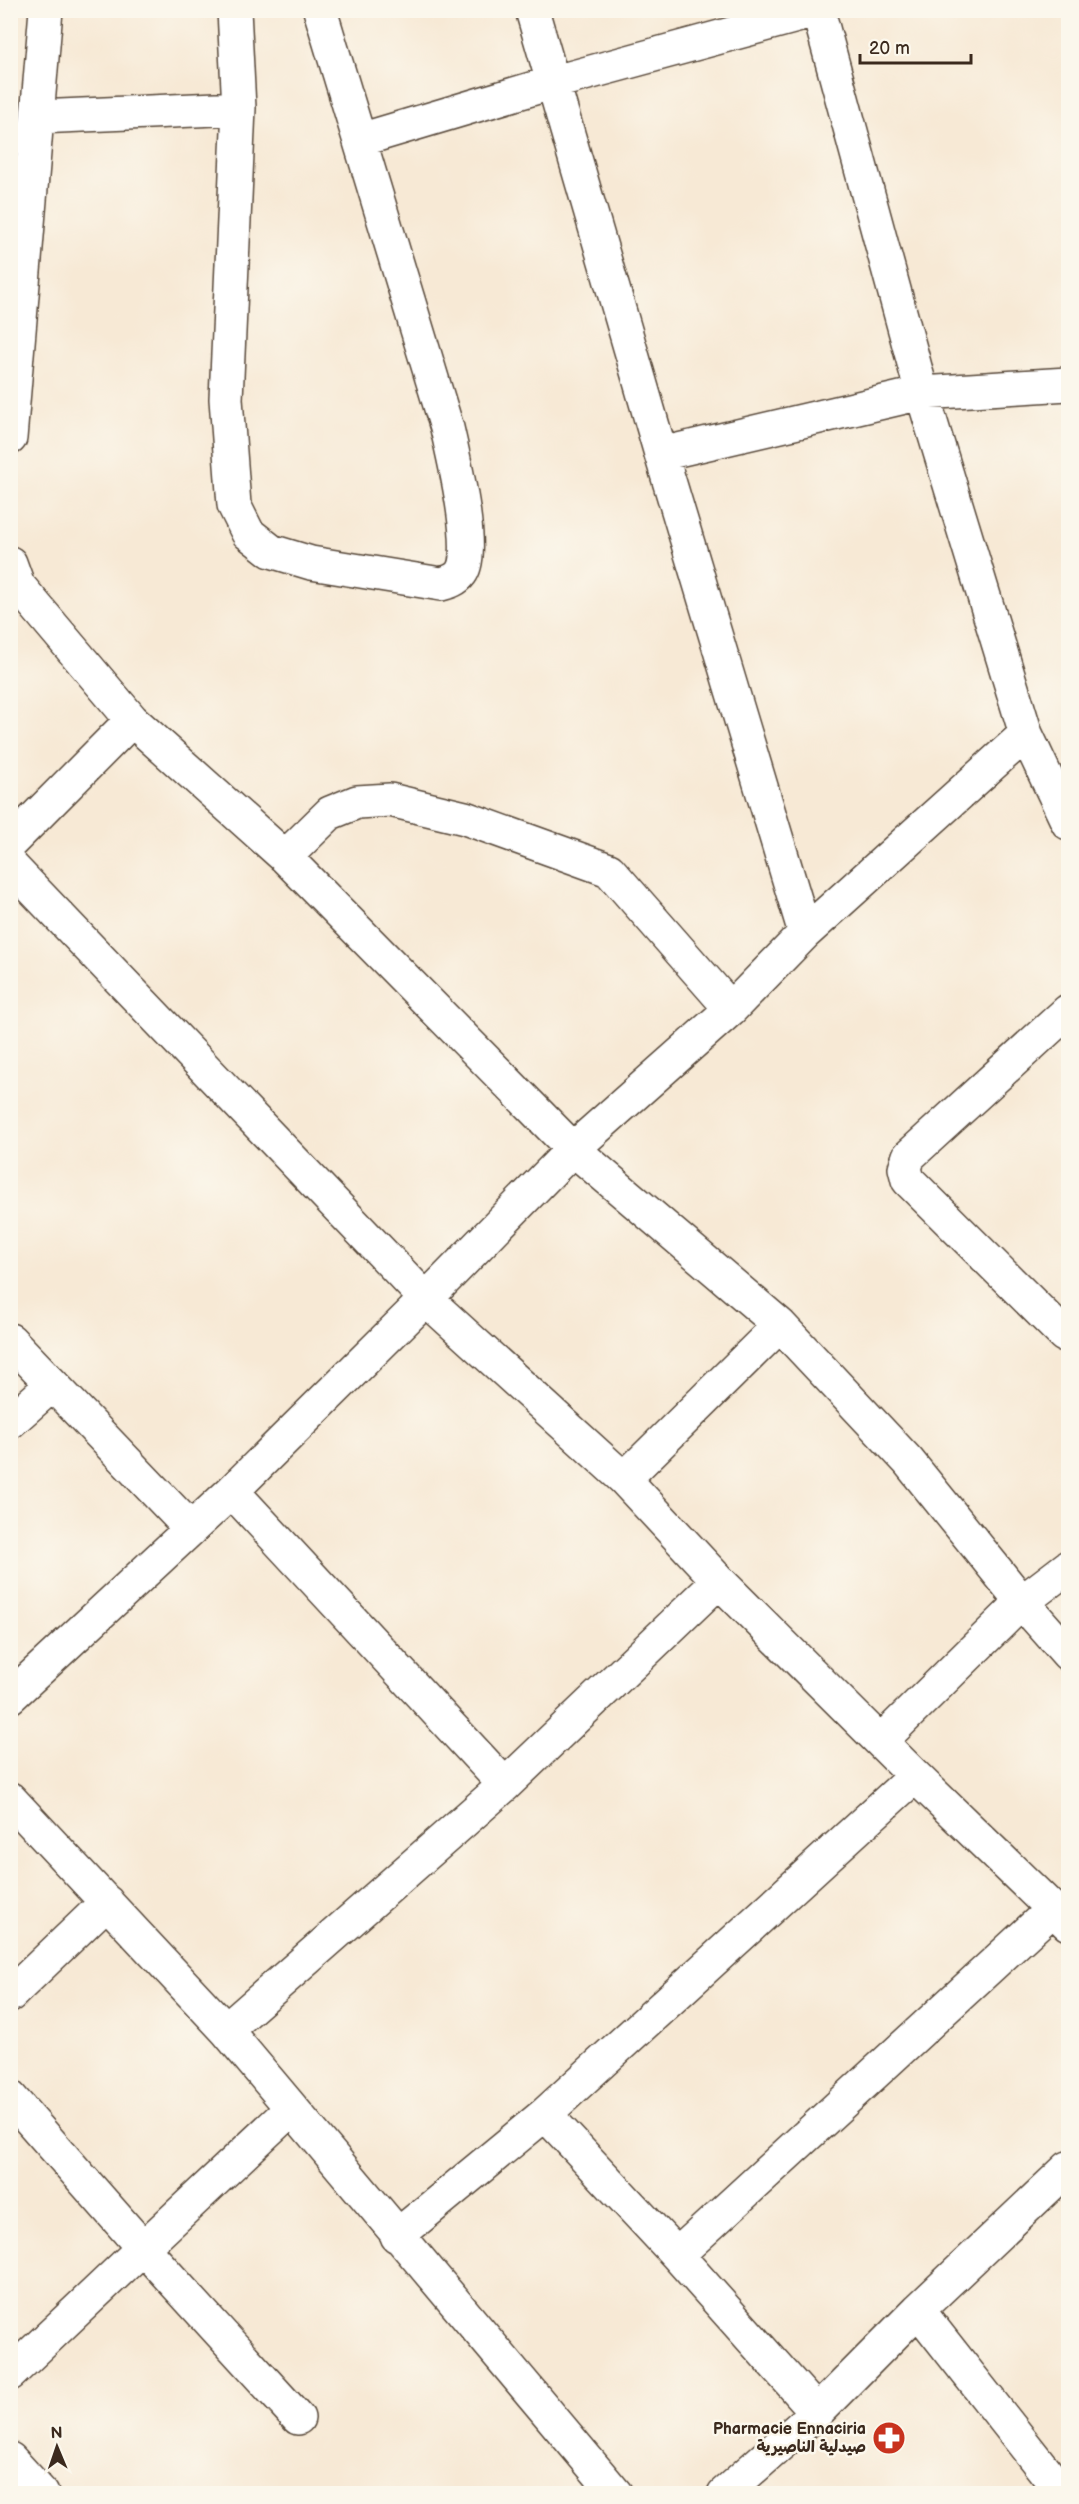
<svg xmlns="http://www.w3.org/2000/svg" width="1079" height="2504" font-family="'Balsamiq Sans','Playpen Sans Arabic',sans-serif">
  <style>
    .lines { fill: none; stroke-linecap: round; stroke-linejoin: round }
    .minor-casing { stroke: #574739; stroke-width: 36 }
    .minor { stroke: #fff; stroke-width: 33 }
    .labels { text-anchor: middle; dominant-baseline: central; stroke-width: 5; stroke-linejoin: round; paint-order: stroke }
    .poi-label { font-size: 16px; font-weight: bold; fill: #3b2a1e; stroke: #fbf7ec; text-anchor: end }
  </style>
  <rect width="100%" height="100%" fill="#fbf7ec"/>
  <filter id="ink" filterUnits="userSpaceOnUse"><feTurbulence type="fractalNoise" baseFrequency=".0167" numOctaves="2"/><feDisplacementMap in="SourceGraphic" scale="12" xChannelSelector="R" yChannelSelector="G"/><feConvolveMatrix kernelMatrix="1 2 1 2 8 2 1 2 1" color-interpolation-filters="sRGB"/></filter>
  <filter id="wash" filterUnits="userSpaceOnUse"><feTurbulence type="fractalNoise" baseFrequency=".008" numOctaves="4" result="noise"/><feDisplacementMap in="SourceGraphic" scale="24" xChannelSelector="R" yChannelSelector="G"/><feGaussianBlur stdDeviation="1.35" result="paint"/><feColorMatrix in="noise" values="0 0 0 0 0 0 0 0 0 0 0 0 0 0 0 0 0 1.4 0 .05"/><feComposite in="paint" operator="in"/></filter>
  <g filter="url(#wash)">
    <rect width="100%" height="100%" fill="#f7e9d5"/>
  </g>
  <g filter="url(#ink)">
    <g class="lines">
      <g class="minor-casing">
        <path id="minor" d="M234,10L239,108L226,399L234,505L248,533L271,551L311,563L441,584C449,582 456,580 461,573C477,552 453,455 447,428L320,10
          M532,10L661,454L805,933L1026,734
          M818,10L922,393L1026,734L1068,823
          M38,117L239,108
          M360,140L551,83L819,10
          M10,438L46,10
          M661,454L922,393L1068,384
          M10,563L18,585L132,720L285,857L573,1149L780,1325L908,1461L1022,1602L1068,1654
          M10,843L132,720
          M285,857L330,813L357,802L390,800L465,818L609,870L731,1009
          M10,865L426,1299L624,1479L719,1581L915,1776L1068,1924
          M1064,1335L908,1180L905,1168L909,1156L1068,1011
          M10,1340L191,1529
          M10,1422L52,1385
          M624,1479L780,1325
          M232,1491L505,1785
          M10,1697L232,1491L426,1299L573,1149L731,1009L805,933
          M881,1741L1022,1602L1068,1567
          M10,1799L226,2030L616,2494
          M10,1995L107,1902
          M226,2030L505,1785L719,1581
          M10,2097L143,2248L10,2374
          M291,2109L143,2248L298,2418
          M545,2114L677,2255L817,2412
          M397,2236L545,2114L915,1776
          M677,2255L1052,1910
          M918,2310L1063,2494
          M10,2459L42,2494
          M724,2494L817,2412L918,2310L1068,2168"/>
      </g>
      <use href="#minor" class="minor"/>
    </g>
  </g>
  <defs>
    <g id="pharmacy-disc" transform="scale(1.725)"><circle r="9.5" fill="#c8321e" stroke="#fbf7ec"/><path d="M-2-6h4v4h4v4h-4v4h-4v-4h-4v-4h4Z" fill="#fff"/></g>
  </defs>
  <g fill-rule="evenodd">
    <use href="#pharmacy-disc" x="889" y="2438"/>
  </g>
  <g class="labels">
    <g class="poi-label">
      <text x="866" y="2429">Pharmacie Ennaciria<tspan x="866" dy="18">صيدلية الناصيرية</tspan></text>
    </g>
  </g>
  <rect width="1079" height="2504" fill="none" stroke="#fbf7ec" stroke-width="36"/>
  <g transform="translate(57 2447) rotate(358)" stroke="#fbf7ec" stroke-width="4.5" paint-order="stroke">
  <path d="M0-4.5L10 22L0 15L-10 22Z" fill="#3b2a1e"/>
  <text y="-9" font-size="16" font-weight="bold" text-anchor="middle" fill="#3b2a1e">N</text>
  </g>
  <path d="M860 54v9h111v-9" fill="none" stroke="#3b2a1e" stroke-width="3"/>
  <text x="869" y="54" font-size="18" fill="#3b2a1e" stroke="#fbf7ec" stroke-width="4.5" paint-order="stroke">20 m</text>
</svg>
